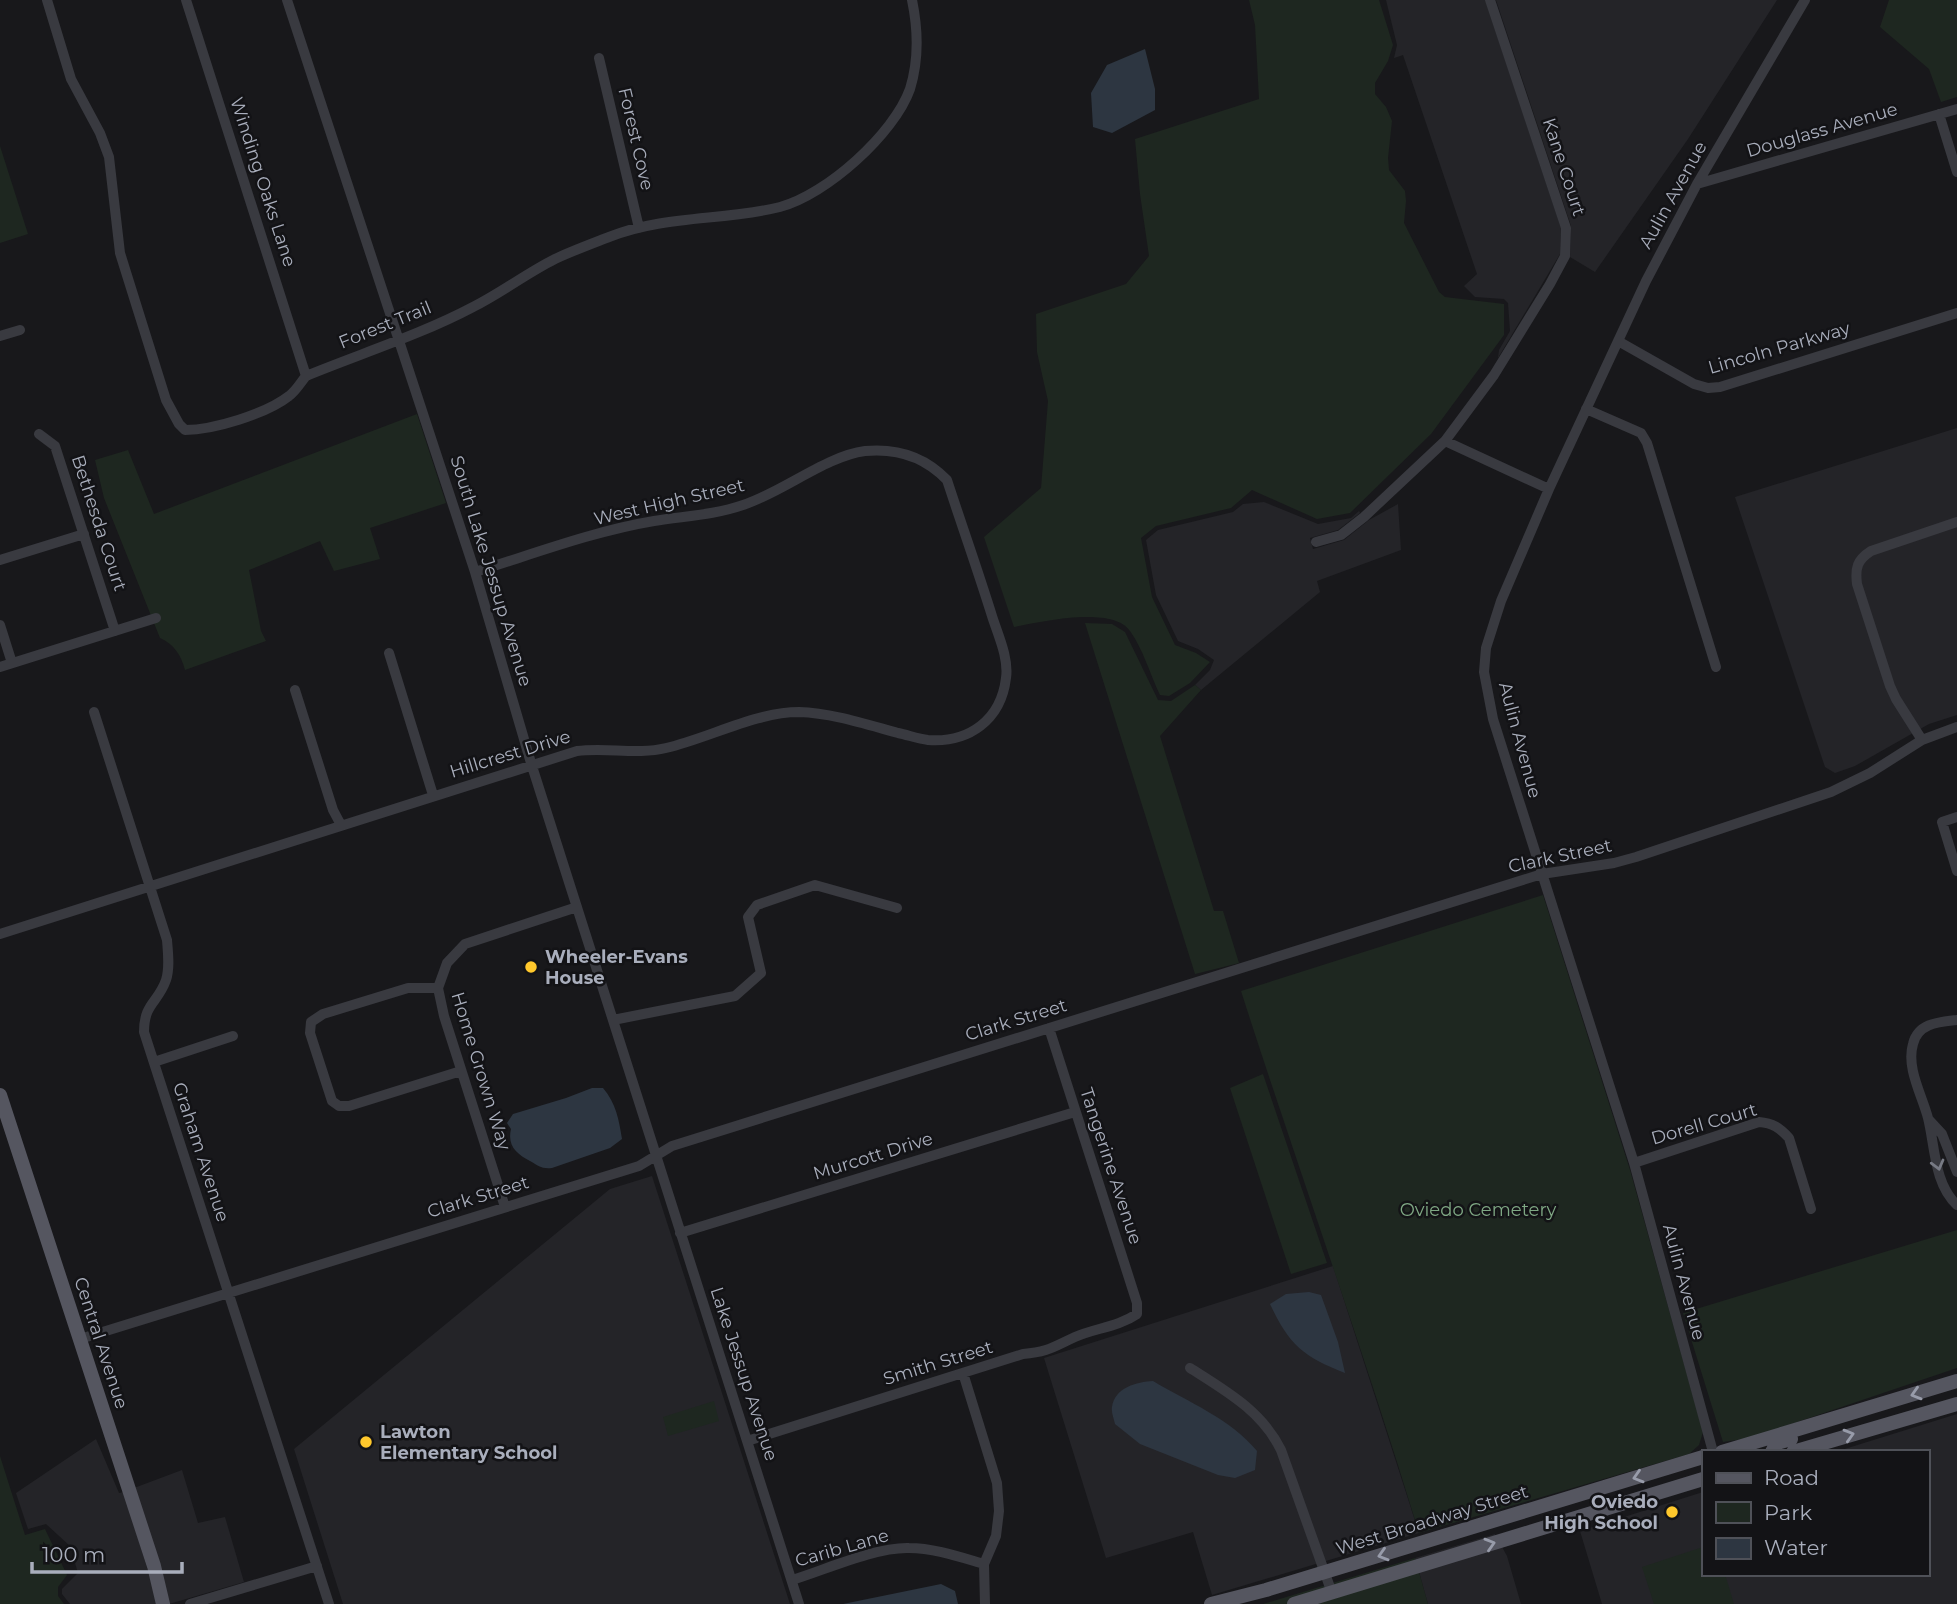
<svg xmlns="http://www.w3.org/2000/svg" width="1957" height="1604" font-family="Montserrat,sans-serif">
  <style>
    .built { fill: #242428 }
    .green { fill: #1e2720 }
    .water { fill: #2d3641 }
    .lines { fill: none; stroke-linecap: round; stroke-linejoin: round }
    .minor { stroke: #393a40; stroke-width: 10 }
    .major { stroke: #555660; stroke-width: 14 }
    .oneway { stroke: #777a84 }
    .oneway2 { stroke: #989caa }
    .poi-dot { fill: #ffc82c; stroke: #131316; stroke-width: 2.5 }
    .labels { text-anchor: middle; dominant-baseline: central; stroke-width: 5; stroke-linejoin: round; paint-order: stroke }
    .street-label { font-size: 18px; fill: #a9aebc; stroke: #131316 }
    .poi-label { font-size: 18px; font-weight: bold; fill: #a9aebc; stroke: #131316; text-anchor: start }
    .park-label { font-size: 18px; fill: #7fa884; stroke: #131316 }
  </style>
  <rect width="100%" height="100%" fill="#18181b"/>
  <path class="built" d="M1386,0H1485L1561,228L1560,254L1498,358L1499,350L1510,331L1508,303L1504,299L1475,297L1464,286L1477,274L1403,55L1394,58L1397,45Z
    M1496,0H1777L1688,139L1595,272L1570,257L1571,226Z
    M1957,428V715L1929,724L1855,766L1835,773L1825,767L1735,497Z
    M1264,502L1318,524L1351,518L1359,511L1360,513L1338,530L1310,538L1313,549L1344,540L1369,520L1398,504L1401,550L1317,581L1320,592L1201,690L1195,685L1210,670L1214,660L1198,649L1178,641L1156,595L1146,540L1158,530L1233,512L1243,504Z
    M652,1176L790,1604H343L294,1449L610,1189Z
    M1333,1266L1419,1533L1212,1595L1193,1532L1106,1558L1044,1358Z
    M1957,1414V1604H1602L1580,1531L1703,1492V1574H1927V1452H1835Z
    M96,1439L119,1493L124,1492L158,1604H70L62,1594V1589L78,1573L70,1546L46,1524L28,1529L16,1493Z
    M182,1470L198,1523L225,1517L244,1582L169,1604L134,1488Z
    M1495,1534L1507,1556L1521,1604H1428L1415,1558Z"/>
  <path class="green" d="M1249,0H1379L1393,45L1388,61L1375,83V94L1386,107L1392,121L1388,158L1389,170L1405,191L1406,201L1404,223L1439,292L1445,297L1504,304V335L1431,434L1350,513L1317,519L1252,490L1231,508L1156,526L1141,538L1152,597L1175,645L1196,653L1210,662L1190,683L1169,696L1160,695C1150,674 1143,649 1130,631C1113,605 1039,622 1014,627L984,537L1041,488L1048,401L1037,352L1036,314L1126,284L1149,256L1140,194L1135,139L1259,99L1255,25Z
    M1889,0H1957V97L1941,102L1929,69L1880,27Z
    M0,146L28,234L0,243Z
    M417,414L446,503L370,528L380,559L334,571L320,541L249,570L261,631L266,641L185,670C181,655 174,644 160,638L104,498L95,460L128,450L154,514Z
    M1085,623L1112,624L1125,632L1158,700L1171,701L1195,685L1201,690L1160,736L1214,911H1223L1239,963L1195,974Z
    M1543,895L1630,1170L1703,1432L1699,1445L1689,1454L1419,1533C1364,1351 1299,1172 1241,991Z
    M1263,1074L1327,1263L1291,1274L1230,1088Z
    M1957,1230V1368L1750,1438L1723,1442L1683,1313Z
    M714,1401L719,1421L668,1436L663,1417Z
    M0,1456L25,1535L45,1529L67,1575L58,1587V1596L64,1604H0Z
    M1703,1547V1574H1725L1734,1604H1654L1642,1567Z
    M1415,1558L1428,1604H1263Z"/>
  <path class="water" d="M1145,49L1155,89V110L1112,133L1093,127L1091,93L1107,65Z
    M592,1088H603C616,1103 619,1120 622,1139L610,1148L552,1168C541,1169 539,1166 530,1161C517,1154 507,1146 511,1129L507,1123L513,1114L566,1098Z
    M1309,1292L1321,1295L1338,1342L1345,1373C1304,1357 1289,1345 1270,1304L1286,1294Z
    M1153,1381C1188,1402 1231,1419 1257,1451L1255,1470L1235,1478L1218,1475L1140,1444L1115,1424C1114,1419 1111,1412 1112,1407C1115,1387 1137,1382 1153,1381Z
    M941,1584L955,1591L958,1604H843Z"/>
  <g class="lines">
    <path class="minor" d="M47,0L71,79L100,133L109,157L120,253L166,400L179,424L185,430C213,430 266,414 289,396C296,391 301,382 306,376C362,353 420,335 473,307C501,293 527,273 555,259C572,251 591,244 609,237C664,215 724,221 780,207C826,195 894,134 910,89C919,60 918,29 912,0
      M186,0L306,376
      M287,0L475,572L531,763L799,1604
      M599,58L639,228
      M1939,114L1957,172
      M1697,184L1957,109
      M0,336L20,330
      M1618,341L1694,384L1708,388L1720,387L1957,313
      M1586,409L1641,433L1647,443L1716,667
      M39,434L55,446L115,631
      M1445,441L1549,489
      M1316,542L1341,535L1364,517L1445,441L1494,375L1550,284L1565,256L1566,228L1490,0
      M0,560L84,534
      M0,625L12,663
      M389,653L433,795
      M0,667L156,618
      M295,690L333,810L341,825
      M94,712L167,940C168,953 170,968 166,980C158,1003 144,1003 144,1032L329,1604
      M1922,740L1896,699L1890,686L1857,584C1855,568 1857,560 1871,551L1957,522
      M1957,817L1942,822L1957,871
      M0,934L577,751C606,747 637,755 666,748C709,738 756,712 799,712C832,713 865,724 898,733C908,735 918,739 928,740C969,743 1001,720 1006,678C1009,658 998,635 992,616C978,571 962,526 947,480C925,457 897,448 865,451C826,456 783,492 743,505C714,515 684,516 654,521C594,531 533,554 475,572
      M438,988H408L323,1014L311,1022L310,1033L332,1101L339,1106H349L461,1071
      M613,1020L735,996L761,973L748,917L757,905L815,885L897,908
      M1957,1020C1939,1022 1918,1023 1913,1044C1906,1068 1922,1095 1928,1118C1935,1146 1934,1184 1957,1205
      M154,1062L233,1036
      M1929,1120L1942,1134L1957,1172
      M1634,1163L1759,1122C1773,1123 1780,1128 1789,1138L1811,1209
      M505,1207L444,1016L438,988L447,963L465,944L577,907
      M680,1233L1075,1112
      M80,1339L639,1166L672,1146L1542,874L1614,863L1636,857L1831,792L1870,773L1922,740L1957,727
      M1190,1368C1226,1391 1262,1411 1281,1450L1332,1593
      M963,1373L997,1483L999,1511L996,1536L984,1564L985,1604
      M747,1441L1023,1354C1048,1352 1053,1347 1075,1337C1095,1328 1118,1327 1137,1314V1303L1049,1028
      M1713,1452L1634,1163L1493,719L1484,672L1486,648L1501,601L1549,489L1646,281L1697,184L1805,0
      M792,1580C825,1570 875,1547 909,1548C934,1548 960,1557 984,1564
      M190,1604L317,1566"/>
    <path class="major" d="M0,1095L154,1566L163,1604
      M1722,1452L1957,1381
      M1772,1452L1777,1443L1791,1439
      M1793,1452L1957,1404
      M1211,1604L1266,1590L1703,1457
      M1294,1604L1703,1479"/>
  </g>
  <defs><path id="oneway-chevron" d="M-2-3.5L2.5 0L-2 3.5" fill="none" stroke-width="1.6" stroke-linecap="round" stroke-linejoin="round" transform="scale(1.75)"/></defs>
  <use class="oneway" href="#oneway-chevron" transform="translate(1938 1165) rotate(75)"/>
  <g class="oneway2">
    <use href="#oneway-chevron" transform="translate(1916 1394) rotate(163)"/>
    <use href="#oneway-chevron" transform="translate(1849 1435) rotate(-16)"/>
    <use href="#oneway-chevron" transform="translate(1638 1477) rotate(163)"/>
    <use href="#oneway-chevron" transform="translate(1490 1544) rotate(-17)"/>
    <use href="#oneway-chevron" transform="translate(1383 1555) rotate(163)"/>
  </g>
  <g class="poi-dot">
    <circle cx="531" cy="967" r="7"/>
    <circle cx="366" cy="1442" r="7"/>
    <circle cx="1672" cy="1512" r="7"/>
  </g>
  <g class="labels">
    <g class="street-label">
      <text transform="translate(1822 130) rotate(-16)">Douglass Avenue</text>
      <text transform="translate(636 139) rotate(77)">Forest Cove</text>
      <text transform="translate(1564 167) rotate(72)">Kane Court</text>
      <text transform="translate(263 182) rotate(72)">Winding Oaks Lane</text>
      <text transform="translate(1673 195) rotate(-61)">Aulin Avenue</text>
      <text transform="translate(385 325) rotate(-22)">Forest Trail</text>
      <text transform="translate(1779 348) rotate(-16)">Lincoln Parkway</text>
      <text transform="translate(669 502) rotate(-13)">West High Street</text>
      <text transform="translate(99 523) rotate(72)">Bethesda Court</text>
      <text transform="translate(491 571) rotate(73)">South Lake Jessup Avenue</text>
      <text transform="translate(1520 740) rotate(75)">Aulin Avenue</text>
      <text transform="translate(510 754) rotate(-17)">Hillcrest Drive</text>
      <text transform="translate(1560 856) rotate(-12)">Clark Street</text>
      <text transform="translate(1016 1020) rotate(-17)">Clark Street</text>
      <text transform="translate(481 1071) rotate(73)">Home Grown Way</text>
      <text transform="translate(1704 1124) rotate(-16)">Dorell Court</text>
      <text transform="translate(201 1152) rotate(72)">Graham Avenue</text>
      <text transform="translate(873 1156) rotate(-17)">Murcott Drive</text>
      <text transform="translate(1111 1166) rotate(72)">Tangerine Avenue</text>
      <text transform="translate(478 1197) rotate(-17)">Clark Street</text>
      <text transform="translate(1684 1282) rotate(75)">Aulin Avenue</text>
      <text transform="translate(101 1343) rotate(72)">Central Avenue</text>
      <text transform="translate(938 1363) rotate(-17)">Smith Street</text>
      <text transform="translate(744 1374) rotate(72)">Lake Jessup Avenue</text>
      <text transform="translate(1432 1520) rotate(-17)">West Broadway Street</text>
      <text transform="translate(842 1548) rotate(-16)">Carib Lane</text>
    </g>
    <g class="poi-label">
      <text x="545" y="957">Wheeler-Evans<tspan x="545" dy="21">House</tspan></text>
      <text x="380" y="1432">Lawton<tspan x="380" dy="21">Elementary School</tspan></text>
      <text x="1658" y="1502" text-anchor="end">Oviedo<tspan x="1658" dy="21">High School</tspan></text>
    </g>
    <g class="park-label">
      <text x="1478" y="1210">Oviedo Cemetery</text>
    </g>
  </g>
  <rect x="1702" y="1450" width="228" height="126" fill="#131316" stroke="#4f5158" stroke-width="2"/>
  <rect x="1716" y="1473" width="35" height="10" fill="#555660" stroke="#4f5158" stroke-width="2"/>
  <text x="1764" y="1485" font-size="21" fill="#a9aebc">Road</text>
  <rect x="1716" y="1502" width="35" height="21" fill="#1e2720" stroke="#4f5158" stroke-width="2"/>
  <text x="1764" y="1520" font-size="21" fill="#a9aebc">Park</text>
  <rect x="1716" y="1538" width="35" height="21" fill="#2d3641" stroke="#4f5158" stroke-width="2"/>
  <text x="1764" y="1555" font-size="21" fill="#a9aebc">Water</text>
  <path d="M32 1562v10h150v-10" fill="none" stroke="#a9aebc" stroke-width="3.5"/>
  <text x="42" y="1562" font-size="21" fill="#a9aebc" stroke="#131316" stroke-width="5" paint-order="stroke">100 m</text>
</svg>
